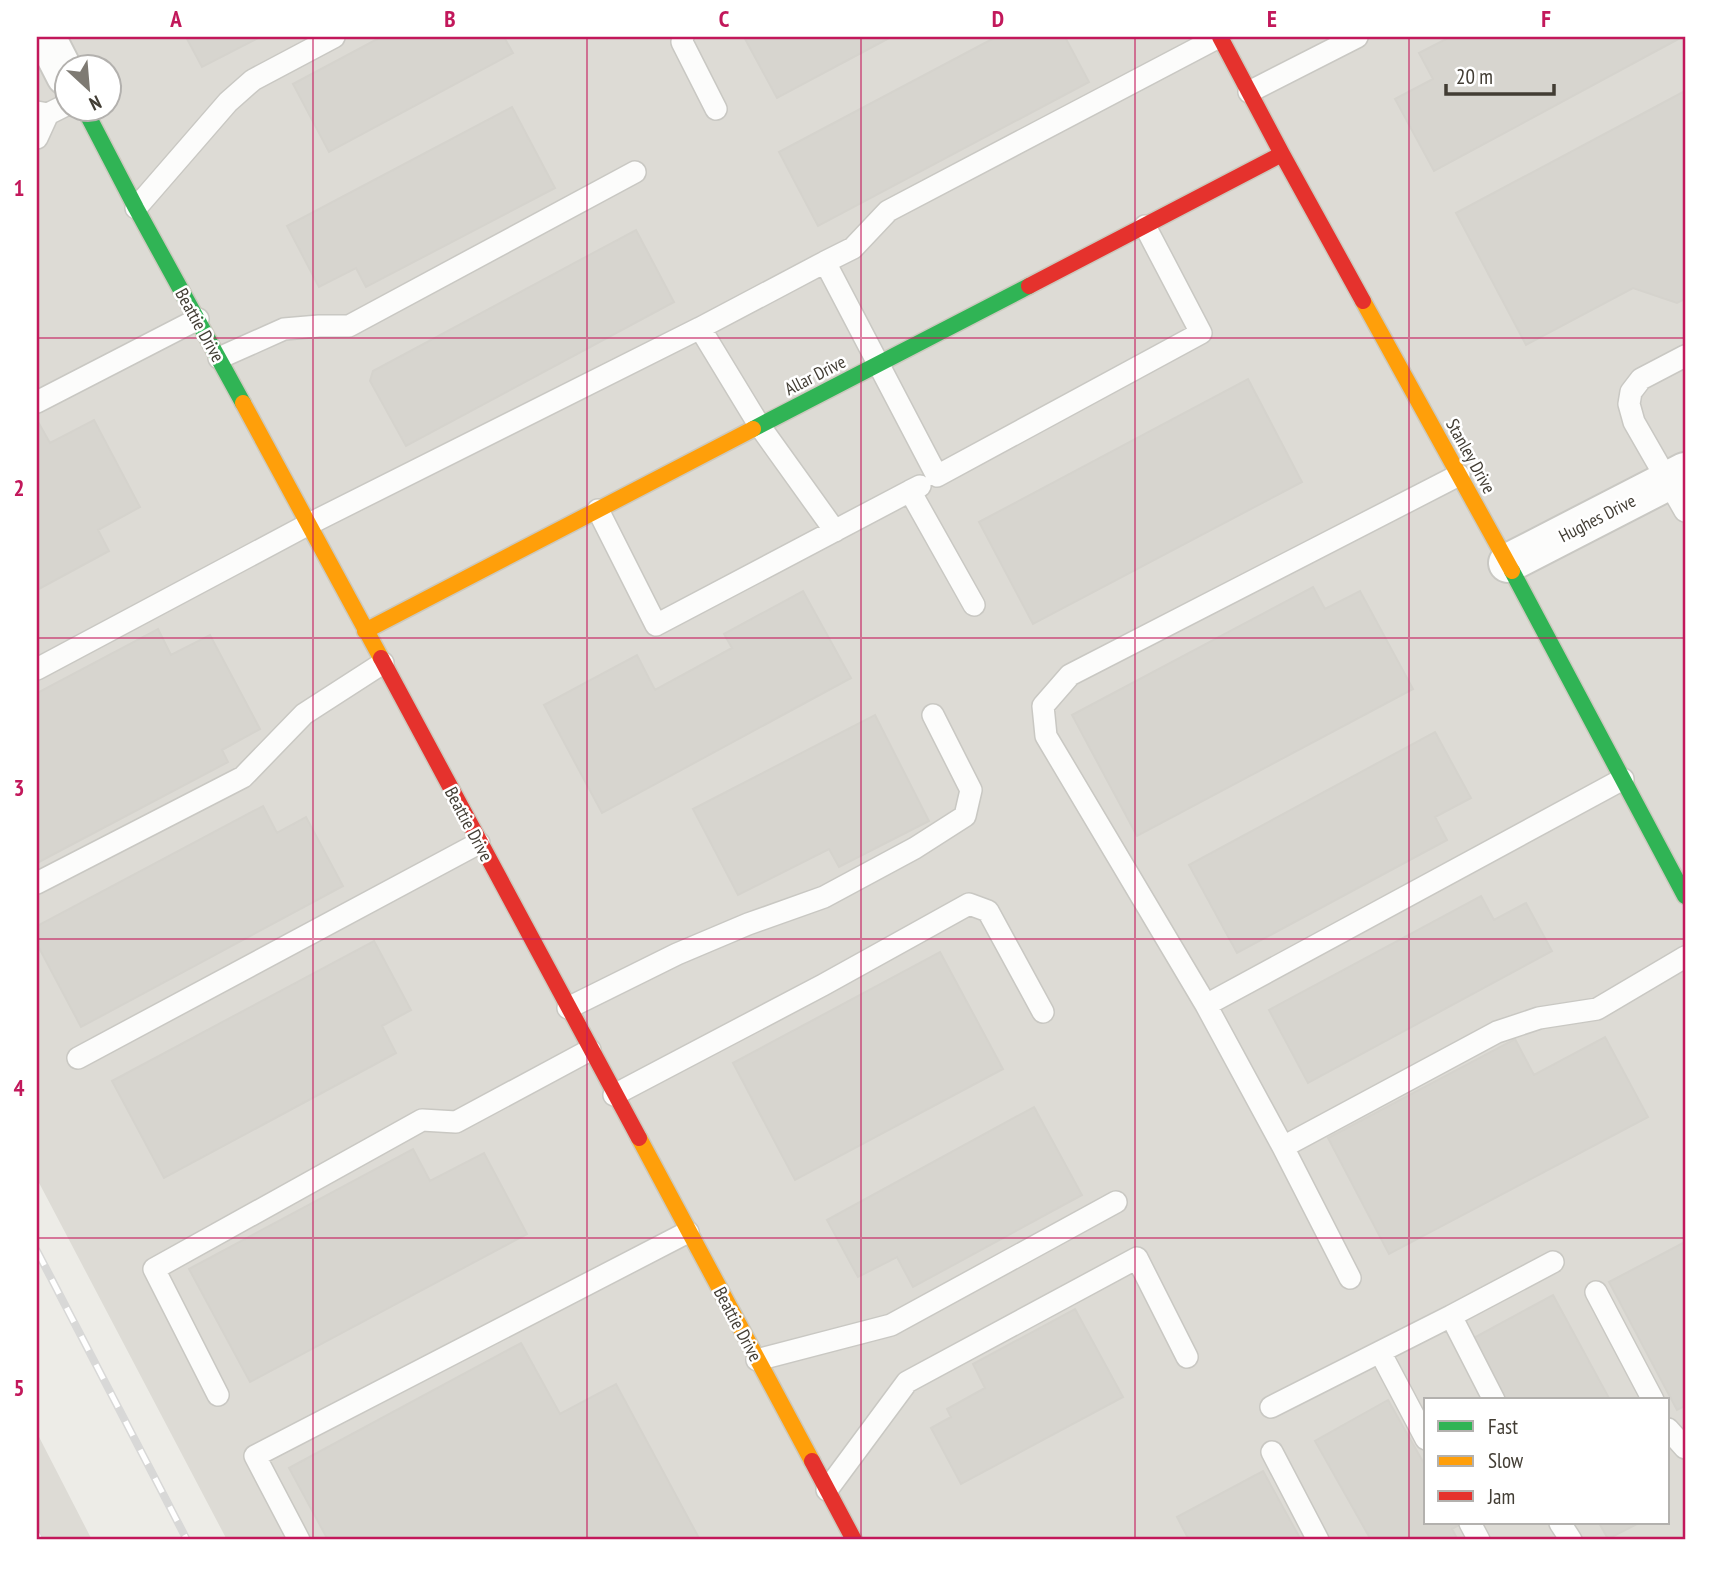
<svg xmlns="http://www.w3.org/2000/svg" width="1722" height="1577" font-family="'PT Sans Narrow',sans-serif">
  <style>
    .industrial { fill: #dddbd5; fill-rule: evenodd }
    .building { fill: #d7d5cf; stroke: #d5d3cd; stroke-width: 2 }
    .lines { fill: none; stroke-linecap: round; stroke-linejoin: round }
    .lane-casing { stroke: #c9c8c3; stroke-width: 24 }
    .street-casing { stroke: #c9c8c3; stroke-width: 42 }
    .fast-casing { stroke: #ccc9be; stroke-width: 19 }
    .slow-casing { stroke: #ccc9be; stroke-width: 19 }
    .jam-casing { stroke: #ccc9be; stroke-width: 19 }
    .lane { stroke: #fcfcfb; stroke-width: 21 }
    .street { stroke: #fcfcfb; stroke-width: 38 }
    .fast { stroke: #30b455; stroke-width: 16 }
    .slow { stroke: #ff9f0a; stroke-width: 16 }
    .jam { stroke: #e5322d; stroke-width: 16 }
    .rail-casing { stroke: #d8d8d7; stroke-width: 8 }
    .rail { stroke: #fff; stroke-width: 5; stroke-dasharray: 16; stroke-linecap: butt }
    .grid { fill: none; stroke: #c2185b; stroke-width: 2; stroke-opacity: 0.55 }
    .labels { text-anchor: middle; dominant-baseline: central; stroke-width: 5; stroke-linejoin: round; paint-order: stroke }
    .street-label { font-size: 18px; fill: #423d34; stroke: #fff }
    .neatline { fill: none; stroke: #c2185b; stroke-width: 2.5 }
    .grid-label { font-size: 23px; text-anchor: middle; font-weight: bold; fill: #c2185b }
  </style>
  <rect width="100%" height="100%" fill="#edece7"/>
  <path class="industrial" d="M37,37H1685V1540H227L37,1179ZM66,66H108V108H66ZM1426,1400H1668V1523H1426Z
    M37,1433L92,1540H37Z"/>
  <path class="building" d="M186,37H260L202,67Z
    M381,37H504L513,53L329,152L293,84Z
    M744,37H891L777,98Z
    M996,37H1065L1089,82L818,226L779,152Z
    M1450,37H1682L1434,171L1395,99L1433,79L1419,53Z
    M1685,91V299L1677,303L1633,288L1526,345L1456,213Z
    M512,107L555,188L366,287L356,268L319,287L287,226Z
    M636,230L674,302L406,446L370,381L373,371Z
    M1248,379L1302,482L1033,624L979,522Z
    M37,420L50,443L94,420L140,507L98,530L109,551L37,590Z
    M1313,587L1325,609L1360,591L1413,689L1137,836L1072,715Z
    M803,591L851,678L602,813L544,705L637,655L655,690L732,648L724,634Z
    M158,629L171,655L210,635L260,729L222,750L228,762L37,863V693Z
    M875,715L929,821L839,867L829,849L738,895L693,809Z
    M1435,732L1471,798L1435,817L1447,840L1237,953L1189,865Z
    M263,806L277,833L306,817L343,886L81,1027L37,944V926Z
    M1481,896L1494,920L1526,903L1552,951L1308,1083L1269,1010Z
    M374,941L411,1010L382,1026L396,1053L164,1178L112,1081Z
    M940,952L1003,1069L795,1180L733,1063Z
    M1605,1037L1648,1117L1389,1254L1328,1138L1515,1039L1534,1075Z
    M1034,1107L1082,1195L913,1287L897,1257L858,1277L827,1220Z
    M413,1149L430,1181L484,1153L527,1234L250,1382L189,1269Z
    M1685,1242V1406L1677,1410L1609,1282Z
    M1553,1295L1610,1400H1505L1472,1339Z
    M1075,1309L1123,1397L961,1484L931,1428L951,1417L947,1409L985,1388L973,1364Z
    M521,1343L560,1414L616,1384L700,1540H328L289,1468Z
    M1388,1400L1426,1467V1523H1458L1459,1525L1452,1529L1458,1540H1371L1315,1441Z
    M1263,1471L1301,1540H1189L1177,1517Z
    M1599,1523H1639L1608,1539Z"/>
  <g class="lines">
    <g class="lane-casing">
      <path id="lane" d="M683,37L682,42L716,109
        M1249,92L1357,37
        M37,112L48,114L66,105
        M37,138L48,114
        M136,208L228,102L253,80L334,37
        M825,262L853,248L888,211L1219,37
        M700,328L825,262L937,476L1201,333L1145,226
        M1685,356L1641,379L1631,392L1629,404L1634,422L1685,511
        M219,358L284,329L319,326H349L635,172
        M37,402L198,319
        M1459,475L1070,675L1043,706L1046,736L1206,1005L1623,779
        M920,486L910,491L974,605
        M598,510L656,625L910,491
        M37,669L309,524L700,328L759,425L835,531
        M37,883L243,777L304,714L383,663
        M1206,1005L1283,1147L1497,1032L1539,1018L1597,1009L1685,957
        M568,1008L677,954L748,924L824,897L915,848L965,816L971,790L933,715
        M78,1058L479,843
        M614,1095L823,985L969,904L988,911L1043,1012
        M1283,1147L1350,1278
        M1596,1292L1653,1400
        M1451,1316L1553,1262
        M1380,1352L1426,1439
        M757,1360L891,1325L1116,1202
        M218,1395L154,1269L422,1120L456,1122L590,1050
        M1271,1407L1451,1316L1494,1400
        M1668,1429L1685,1448
        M1272,1452L1318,1540
        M827,1490L907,1382L1137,1258L1187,1357
        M1470,1523L1479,1540
        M1560,1523L1571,1540
        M299,1540L255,1456L688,1232"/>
    </g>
    <g class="street-casing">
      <path id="street" d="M46,37L66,76
        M1508,563L1685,472"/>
    </g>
    <g class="fast-casing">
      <path id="fast" d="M84,108L136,208L243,403
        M753,429L1029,286
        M1512,571L1685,896"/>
    </g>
    <g class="slow-casing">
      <path id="slow" d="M1363,301L1512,571
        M243,403L381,658
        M365,631L753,429
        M639,1138L812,1461"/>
    </g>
    <g class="jam-casing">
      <path id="jam" d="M1220,37L1282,154L1363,301
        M1029,286L1282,154
        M381,658L639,1138
        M812,1461L854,1540"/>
    </g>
    <use href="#lane" class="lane"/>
    <use href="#street" class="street"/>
    <use href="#fast" class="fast"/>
    <use href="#slow" class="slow"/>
    <use href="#jam" class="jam"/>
    <g class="rail-casing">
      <path id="rail" d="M37,1251L187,1540
        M37,1534L40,1540"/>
    </g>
    <use href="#rail" class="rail"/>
  </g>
  <path class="grid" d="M313,37V1540M587,37V1540M861,37V1540M1135,37V1540M1409,37V1540M37,338H1685M37,638H1685M37,939H1685M37,1238H1685"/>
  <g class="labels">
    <g class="street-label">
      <text transform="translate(200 325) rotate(61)">Beattie Drive</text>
      <text transform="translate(815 375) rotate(-27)">Allar Drive</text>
      <text transform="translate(1471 456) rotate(61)">Stanley Drive</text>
      <text transform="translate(1597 518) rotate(-27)">Hughes Drive</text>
      <text transform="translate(469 824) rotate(62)">Beattie Drive</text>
      <text transform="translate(738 1324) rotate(62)">Beattie Drive</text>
    </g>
  </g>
  <rect width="1722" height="1577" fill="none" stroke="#ffffff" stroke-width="77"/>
  <rect x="1424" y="1398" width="245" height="126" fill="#ffffff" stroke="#b3b1ae" stroke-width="2"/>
  <rect x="1438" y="1421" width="35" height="10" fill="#30b455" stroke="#b3b1ae" stroke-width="2"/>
  <text x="1488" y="1434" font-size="21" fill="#423d34">Fast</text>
  <rect x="1438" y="1456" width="35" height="10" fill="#ff9f0a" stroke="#b3b1ae" stroke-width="2"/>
  <text x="1488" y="1468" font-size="21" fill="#423d34">Slow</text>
  <rect x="1438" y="1491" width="35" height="10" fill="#e5322d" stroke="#b3b1ae" stroke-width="2"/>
  <text x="1488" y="1504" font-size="21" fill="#423d34">Jam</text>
  <g transform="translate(88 88) rotate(154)"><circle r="33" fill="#ffffff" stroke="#b3b1ae" stroke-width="2"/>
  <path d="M0-5L12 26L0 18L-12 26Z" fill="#7e7a73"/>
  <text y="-10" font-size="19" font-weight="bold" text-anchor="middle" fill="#423d34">N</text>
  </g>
  <path d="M1446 84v10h108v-10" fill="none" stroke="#423d34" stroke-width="3.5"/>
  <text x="1456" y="84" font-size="21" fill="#423d34" stroke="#ffffff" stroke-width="5" paint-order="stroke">20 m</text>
  <rect x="38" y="38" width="1646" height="1500" class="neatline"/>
  <g class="grid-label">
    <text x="176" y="27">A</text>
    <text x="450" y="27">B</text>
    <text x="724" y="27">C</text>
    <text x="998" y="27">D</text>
    <text x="1272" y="27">E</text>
    <text x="1546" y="27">F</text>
    <text x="19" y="196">1</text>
    <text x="19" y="496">2</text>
    <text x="19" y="796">3</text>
    <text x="19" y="1096">4</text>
    <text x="19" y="1396">5</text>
  </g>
</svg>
